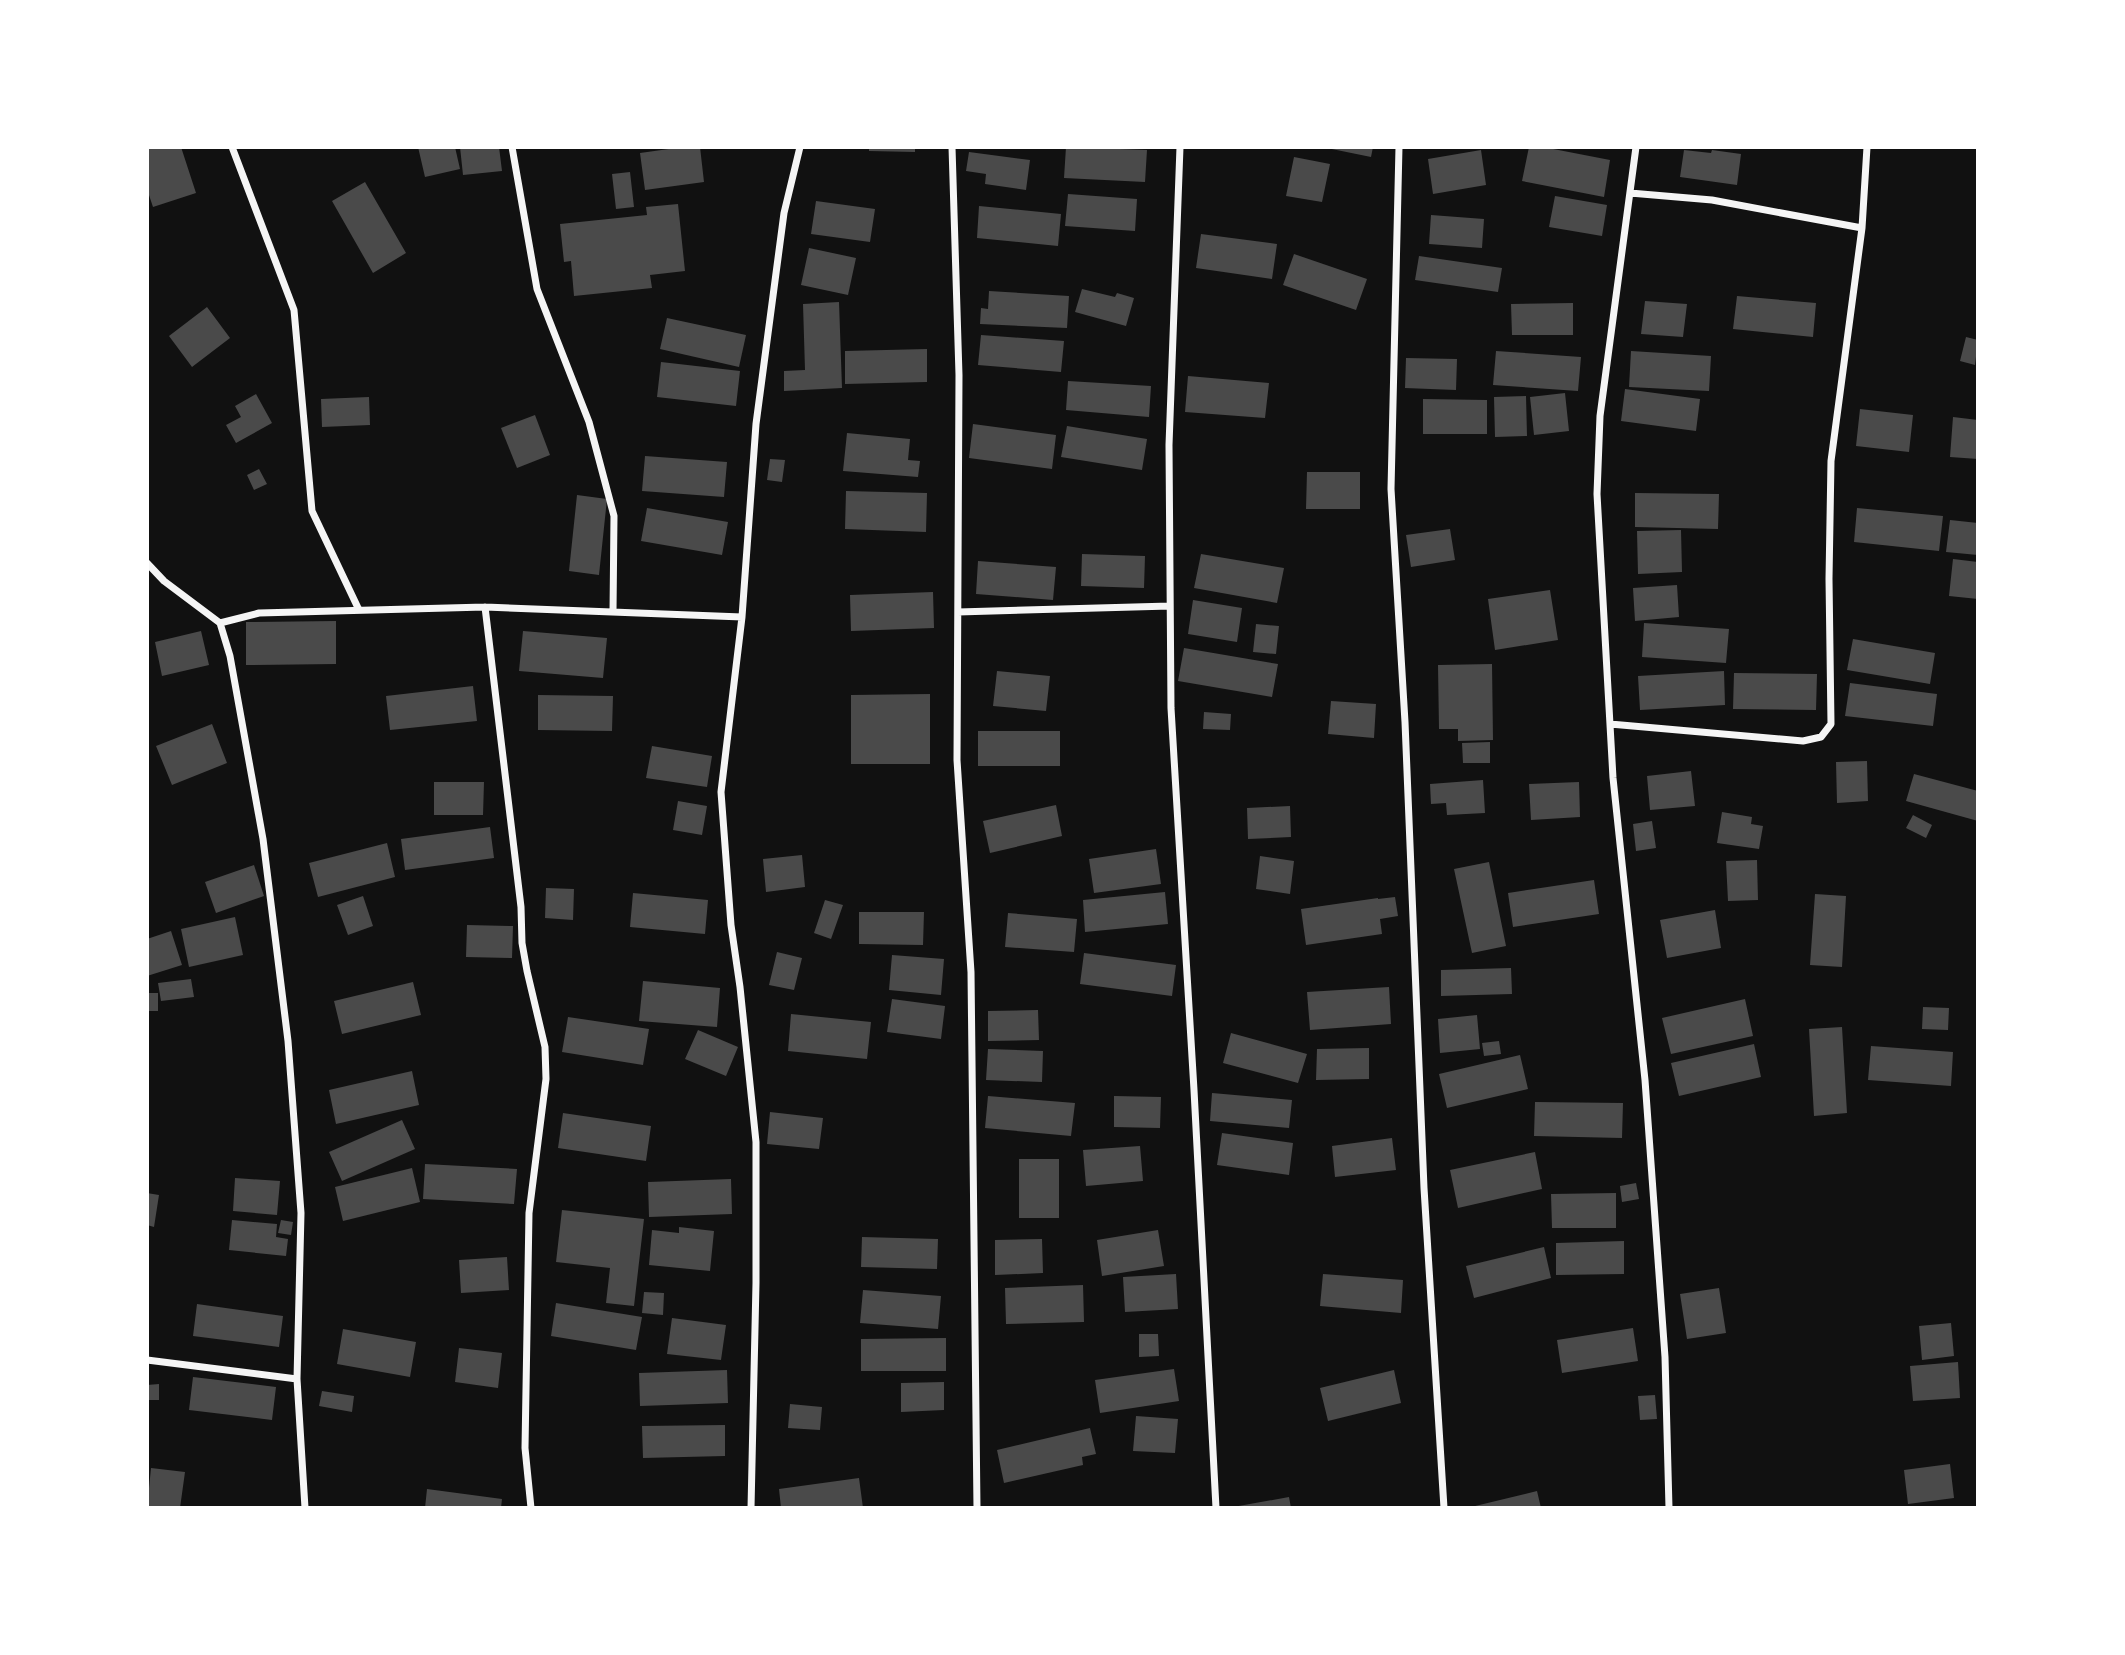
<svg xmlns="http://www.w3.org/2000/svg" width="2125" height="1655" font-family="'Public Sans',sans-serif">
  <style>
    .building { fill: #4a4a4a }
    .lines { fill: none; stroke-linecap: round; stroke-linejoin: round }
    .minor { stroke: #f5f5f5; stroke-width: 7 }
  </style>
  <rect width="100%" height="100%" fill="#111"/>
  <path class="building" d="M147,147H181L196,193L153,207L147,189Z
    M418,147H455L460,169L425,177Z
    M460,147H499L502,171L463,175Z
    M683,147H700L704,182L645,190L640,153Z
    M869,147H915V152L869,151Z
    M1066,147L1147,150L1145,182L1064,178Z
    M1322,147H1373L1371,157Z
    M1529,147H1543L1610,160L1604,197L1522,181Z
    M1481,150L1486,185L1433,194L1428,159Z
    M1684,150L1711,153L1712,150L1741,154L1737,185L1680,177Z
    M969,152L1030,160L1026,190L985,184L986,174L966,171Z
    M1294,157L1330,164L1322,202L1286,196Z
    M630,172L634,207L616,209L612,174Z
    M365,182L406,253L373,273L332,201Z
    M1068,194L1137,199L1135,231L1065,226Z
    M1555,196L1607,205L1602,236L1549,227Z
    M816,201L875,209L870,242L811,234Z
    M678,204L685,271L650,275L652,288L574,296L571,261L564,262L560,224L647,215L646,207Z
    M979,206L1061,214L1058,246L977,238Z
    M1431,215L1484,219L1482,248L1429,244Z
    M1201,234L1277,244L1272,279L1196,268Z
    M809,248L856,258L848,295L801,285Z
    M1294,254L1367,279L1356,310L1283,285Z
    M1419,256L1502,268L1498,292L1415,280Z
    M1082,289L1115,297L1117,293L1134,298L1126,326L1075,312Z
    M989,291L1069,296L1067,328L980,324L981,308L988,309Z
    M1737,296L1816,303L1813,337L1733,329Z
    M1645,301L1687,304L1683,337L1641,334Z
    M839,302L842,388L784,391V371L805,370L803,304Z
    M1573,303V335H1512L1511,304Z
    M207,307L230,338L192,367L169,336Z
    M667,318L746,335L739,367L660,349Z
    M981,335L1064,341L1061,372L978,365Z
    M1966,337L1978,340L1975,365L1960,361Z
    M927,349V382L845,384V351Z
    M1496,351L1581,357L1578,391L1493,385Z
    M1631,351L1711,356L1709,391L1629,387Z
    M1406,358L1457,359L1456,390L1405,388Z
    M661,362L740,371L736,406L657,397Z
    M1188,376L1269,383L1265,418L1185,412Z
    M1068,381L1151,386L1149,417L1066,410Z
    M1625,389L1700,399L1696,431L1621,421Z
    M1565,393L1569,431L1534,435L1530,397Z
    M256,394L272,423L236,443L226,425L241,417L235,406Z
    M1526,396L1527,436L1495,437L1494,397Z
    M369,397L370,425L322,427L321,399Z
    M1423,399L1487,400V434H1423Z
    M1860,409L1913,415L1909,452L1856,446Z
    M535,415L550,455L517,468L501,428Z
    M1953,417L1978,420V459L1950,457Z
    M973,424L1056,435L1052,469L969,458Z
    M1067,426L1147,439L1142,470L1061,457Z
    M847,433L910,439L908,460L920,461L918,477L843,471Z
    M645,456L727,462L724,497L642,491Z
    M770,459L785,460L782,482L767,480Z
    M259,469L267,484L254,490L247,475Z
    M1307,472H1360V509H1306Z
    M846,491L927,493L926,532L845,529Z
    M1635,493L1719,494L1718,529L1635,527Z
    M577,495L607,499L599,575L569,571Z
    M647,508L728,522L722,555L641,541Z
    M1857,508L1943,516L1939,551L1854,542Z
    M1950,520L1978,523V555L1946,552Z
    M1450,529L1455,560L1411,567L1406,535Z
    M1681,530L1682,572L1638,574L1637,531Z
    M1082,554L1145,556L1144,588L1081,586Z
    M1201,554L1284,568L1277,603L1194,588Z
    M1953,559L1978,562V599L1949,596Z
    M978,561L1056,567L1053,600L976,594Z
    M1677,585L1679,617L1635,621L1633,588Z
    M1550,590L1558,640L1495,650L1488,599Z
    M933,592L934,628L851,631L850,595Z
    M1193,600L1242,608L1237,642L1188,634Z
    M336,621V664L246,665V622Z
    M1644,623L1729,629L1726,663L1642,657Z
    M1256,624L1279,626L1276,654L1253,652Z
    M201,631L209,665L162,676L155,642Z
    M523,631L607,638L603,678L519,671Z
    M1853,639L1935,653L1930,684L1847,670Z
    M1184,648L1278,664L1272,697L1178,681Z
    M1492,664L1493,740L1458,741V729H1439L1438,665Z
    M997,671L1050,676L1046,711L993,706Z
    M1724,671L1725,705L1640,710L1638,676Z
    M1734,673L1817,674L1816,710L1733,709Z
    M1850,683L1937,694L1933,726L1845,716Z
    M473,686L477,721L390,730L386,696Z
    M930,694V764H851V695Z
    M538,695L613,696L612,731L538,730Z
    M1331,701L1376,704L1374,738L1328,734Z
    M1204,712L1231,714L1230,730L1203,729Z
    M212,724L227,763L172,785L156,746Z
    M978,731H1060V766H978Z
    M1490,742V763H1463L1462,743Z
    M652,746L712,756L707,787L646,778Z
    M1867,761L1868,801L1837,803L1836,762Z
    M1691,771L1695,806L1650,810L1647,776Z
    M1914,774L1978,791V821L1906,801Z
    M1483,780L1485,813L1447,815L1446,803L1431,804L1430,784Z
    M434,782H484L483,815H434Z
    M1579,782L1580,817L1531,820L1529,784Z
    M678,801L707,806L702,835L673,830Z
    M1056,805L1062,836L990,853L983,821Z
    M1290,806L1291,837L1248,839L1247,808Z
    M1722,812L1752,817L1751,824L1763,826L1759,849L1717,843Z
    M1913,815L1932,825L1926,838L1906,828Z
    M1652,821L1656,848L1636,851L1633,824Z
    M490,827L494,858L405,870L401,839Z
    M387,843L395,877L318,897L309,863Z
    M1156,849L1161,884L1094,893L1089,859Z
    M802,855L805,887L766,892L763,859Z
    M1260,856L1294,861L1290,894L1256,889Z
    M1757,860L1758,900L1728,901L1726,861Z
    M1489,862L1506,946L1472,953L1454,869Z
    M254,865L264,896L216,913L205,882Z
    M1594,880L1599,914L1513,927L1508,893Z
    M546,888L574,889L573,920L545,918Z
    M1165,892L1168,924L1085,932L1083,900Z
    M633,893L708,900L705,934L630,927Z
    M1815,894L1846,896L1842,967L1810,965Z
    M363,896L373,926L348,935L337,905Z
    M1395,897L1398,916L1380,919L1382,934L1306,945L1301,909L1378,898V899Z
    M825,900L843,905L831,939L814,933Z
    M1715,910L1721,948L1667,958L1660,920Z
    M859,912H924L923,945L859,944Z
    M1008,913L1077,919L1074,952L1005,947Z
    M235,917L243,955L189,967L181,929Z
    M467,925L513,926L512,958L466,957Z
    M171,931L182,965L147,976V939Z
    M777,952L802,958L794,990L769,985Z
    M1084,953L1176,965L1172,996L1080,984Z
    M892,955L944,959L941,995L889,990Z
    M1511,968L1512,994L1441,996V970Z
    M191,979L194,997L161,1001L158,983Z
    M643,981L720,988L717,1027L639,1021Z
    M413,982L421,1015L342,1034L334,1001Z
    M1389,987L1391,1024L1310,1030L1307,992Z
    M147,993H158V1011H147Z
    M892,999L945,1006L941,1039L887,1032Z
    M1745,999L1753,1036L1671,1054L1662,1018Z
    M1923,1007L1949,1008L1948,1030L1922,1029Z
    M1038,1010L1039,1040L988,1041V1011Z
    M791,1014L871,1022L867,1059L788,1051Z
    M1477,1015L1480,1049L1440,1053L1438,1019Z
    M568,1017L649,1029L643,1065L562,1052Z
    M1842,1027L1847,1113L1814,1116L1809,1029Z
    M698,1030L738,1047L726,1076L685,1059Z
    M1231,1033L1307,1054L1298,1083L1223,1063Z
    M1499,1041L1501,1054L1484,1056L1482,1043Z
    M1754,1044L1761,1077L1679,1096L1671,1063Z
    M1871,1046L1953,1052L1951,1086L1868,1080Z
    M1369,1048V1079L1316,1080L1317,1049Z
    M988,1049L1043,1051L1042,1082L986,1080Z
    M1520,1055L1528,1089L1447,1108L1439,1074Z
    M412,1071L419,1105L336,1124L329,1090Z
    M1212,1093L1292,1100L1289,1128L1210,1121Z
    M988,1096L1075,1103L1071,1136L985,1128Z
    M1114,1096L1161,1097L1160,1128L1114,1127Z
    M1535,1102L1623,1103L1622,1138L1534,1136Z
    M770,1112L823,1118L819,1149L767,1144Z
    M563,1113L651,1126L646,1161L558,1148Z
    M402,1120L415,1149L342,1181L329,1152Z
    M1222,1133L1293,1143L1289,1175L1217,1165Z
    M1392,1138L1396,1170L1335,1177L1332,1146Z
    M1140,1146L1143,1181L1086,1186L1083,1150Z
    M1535,1152L1542,1189L1458,1208L1450,1170Z
    M1019,1159H1059V1218H1019Z
    M425,1164L517,1169L514,1204L423,1199Z
    M412,1168L420,1202L343,1221L335,1187Z
    M235,1178L280,1181L277,1215L233,1211Z
    M731,1179L732,1214L649,1217L648,1182Z
    M1636,1183L1639,1199L1622,1202L1620,1186Z
    M147,1193L159,1195L154,1227L147,1225Z
    M1616,1193V1228H1552L1551,1194Z
    M562,1210L644,1219L634,1306L606,1303L610,1268L556,1262Z
    M232,1220L277,1224L276,1237L288,1239L286,1256L229,1250Z
    M281,1220L293,1222L291,1235L278,1233Z
    M679,1227L714,1231L710,1271L649,1265L652,1230L679,1233Z
    M1158,1230L1164,1266L1102,1276L1097,1240Z
    M862,1237L938,1239L937,1269L861,1267Z
    M1042,1239L1043,1273L995,1275V1240Z
    M1624,1241V1274L1556,1275V1243Z
    M1544,1247L1551,1278L1474,1298L1466,1266Z
    M507,1257L509,1290L461,1293L459,1260Z
    M1176,1274L1178,1309L1125,1312L1123,1277Z
    M1323,1274L1403,1280L1401,1313L1320,1306Z
    M1083,1285L1084,1322L1006,1324L1005,1288Z
    M1719,1288L1726,1333L1687,1339L1680,1294Z
    M863,1290L941,1296L938,1329L860,1323Z
    M644,1292L664,1293L663,1315L642,1313Z
    M556,1303L642,1317L636,1350L551,1336Z
    M197,1304L283,1316L279,1347L193,1336Z
    M672,1318L726,1325L721,1360L667,1354Z
    M1951,1323L1954,1356L1922,1360L1919,1326Z
    M1633,1328L1638,1361L1562,1373L1557,1340Z
    M343,1329L416,1342L410,1377L337,1364Z
    M1139,1334H1158L1159,1356L1139,1357Z
    M946,1338V1371H861V1339Z
    M459,1348L502,1353L498,1388L455,1382Z
    M1958,1362L1960,1398L1913,1401L1910,1366Z
    M1174,1369L1179,1401L1100,1413L1095,1380Z
    M727,1370L728,1403L640,1406L639,1373Z
    M1394,1370L1401,1403L1328,1421L1320,1388Z
    M193,1377L276,1387L272,1420L189,1410Z
    M944,1382V1410L901,1412V1383Z
    M159,1384V1400H147V1385Z
    M322,1391L354,1396L352,1412L319,1406Z
    M1655,1395L1657,1419L1640,1420L1638,1396Z
    M790,1404L822,1407L820,1430L788,1428Z
    M1136,1416L1178,1419L1175,1453L1133,1451Z
    M725,1425V1456L643,1458L642,1426Z
    M1090,1428L1096,1454L1082,1457L1083,1465L1004,1483L997,1450Z
    M1950,1464L1954,1498L1908,1504L1904,1470Z
    M151,1468L185,1472L180,1508H147Z
    M859,1478L863,1508H781L779,1489Z
    M427,1489L502,1499L501,1508H425Z
    M1537,1491L1541,1508H1471V1507Z
    M1289,1497L1291,1508H1233V1507Z"/>
  <g class="lines">
    <path class="minor" d="M232,147L294,310L312,511L359,610
      M512,147L537,289L589,422L614,516L613,612
      M952,147L959,375L957,760L971,972L977,1508
      M1180,147L1169,445L1171,708L1194,1090L1216,1508
      M1399,147L1391,489L1405,722L1424,1188L1444,1508
      M1636,147L1600,416L1597,494L1613,778L1645,1080L1665,1357L1669,1508
      M1630,193L1712,200L1862,228
      M147,563L164,581L220,623L230,656L263,839L288,1041L301,1213L297,1379L305,1508
      M485,607L521,907L522,943L527,971L545,1047L546,1079L529,1213L525,1448L531,1508
      M958,612L1170,606
      M220,623L259,613L485,607L742,617
      M1610,724L1803,741L1821,737L1831,724L1829,579L1831,461L1862,228L1867,147
      M147,1360L297,1379
      M751,1508L756,1283V1142L740,987L731,925L721,792L742,617L756,424L784,213L800,147"/>
  </g>
  <rect width="2125" height="1655" fill="none" stroke="#ffffff" stroke-width="298"/>
</svg>
